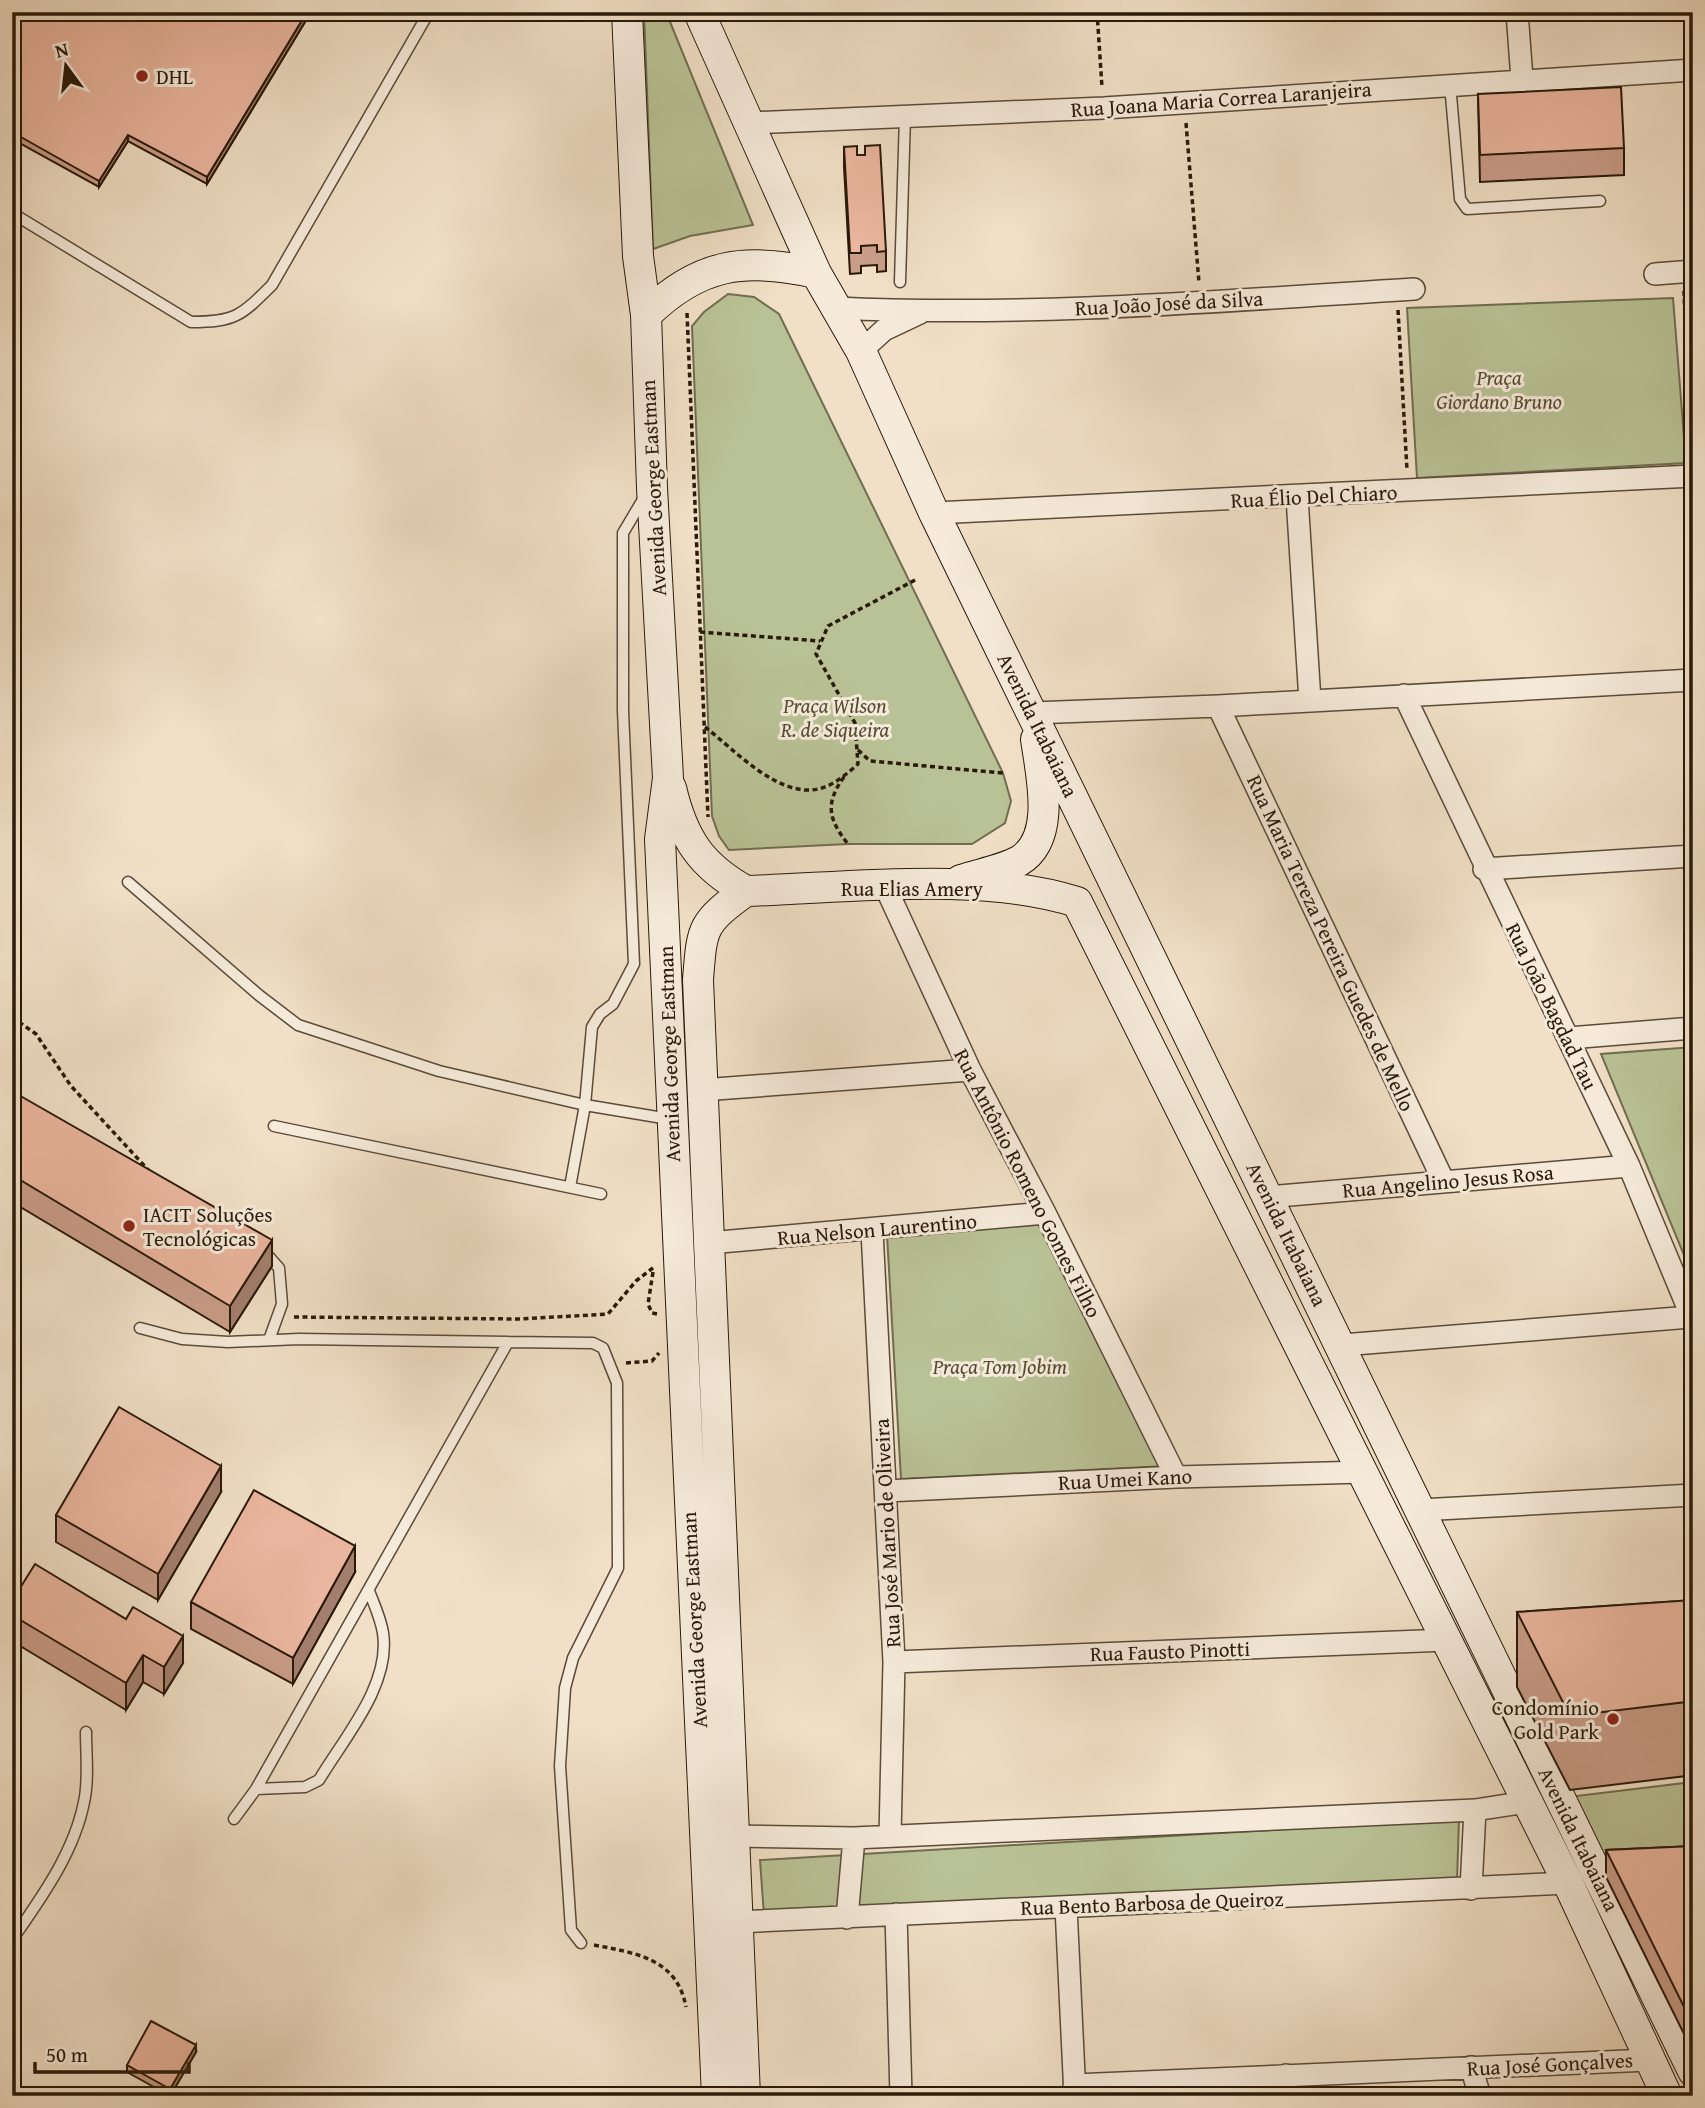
<svg xmlns="http://www.w3.org/2000/svg" width="1705" height="2108" font-family="'Gentium Book Plus',serif">
  <style>
    .green { fill: #b9c296; stroke: #706e50; stroke-width: 2 }
    .lines { fill: none; stroke-linecap: round; stroke-linejoin: round }
    .lane-casing { stroke: #5a4b38; stroke-width: 13 }
    .street-casing { stroke: #5a4b38; stroke-width: 24 }
    .secondary-casing { stroke: #281909; stroke-width: 32 }
    .path { stroke: #281909; stroke-width: 3.5; stroke-dasharray: 5 3.5; stroke-linecap: butt }
    .lane { stroke: #f6ebdb; stroke-width: 10 }
    .street { stroke: #f6ebdb; stroke-width: 21 }
    .secondary { stroke: #f6ebdb; stroke-width: 30 }
    .wall { fill: #ca9d89; stroke: #281909; stroke-width: 2 }
    .shaded-wall { fill: #a47f6f; stroke: #281909; stroke-width: 2 }
    .building { fill: #ebb69f; stroke: #281909; stroke-width: 2 }
    .poi-dot { fill: #8f2418; stroke: #f6ebdb; stroke-width: 2.5 }
    .labels { text-anchor: middle; dominant-baseline: central; stroke-width: 6; stroke-linejoin: round; paint-order: stroke }
    .poi-label { font-size: 21px; fill: #281909; stroke: #f6ebdb; text-anchor: start }
    .street-label { font-size: 21px; fill: #281909; stroke: #f6ebdb }
    .park-label { font-size: 21px; font-style: italic; fill: #544c33; stroke: #f6ebdb }
  </style>
  <rect width="100%" height="100%" fill="#f1e0c7"/>
  <filter id="stains"><feTurbulence type="fractalNoise" baseFrequency=".00286" numOctaves="4"/><feColorMatrix values="0 0 0 0 .2 0 0 0 0 .09 0 0 0 0 .02 0 0 0 .5 -.17"/></filter>
  <radialGradient id="worn" r=".72"><stop offset=".6" stop-color="#630" stop-opacity="0"/><stop offset="1" stop-color="#630" stop-opacity=".3"/></radialGradient>
  <path class="green" d="M644,12H666L753,225L690,236L653,249Z
    M728,294L754,297L779,314L1003,773L1011,801L1005,823L972,844H848L729,850L719,836L712,816L692,326L704,312Z
    M1673,298L1686,463L1417,478L1407,308Z
    M1693,1047V1277L1601,1054Z
    M1048,1224L1167,1466L901,1479L887,1235Z
    M1693,1782V1866L1606,1871L1568,1797Z
    M1459,1819L1457,1881L764,1916L760,1860Z"/>
  <g class="lines">
    <g class="lane-casing">
      <path id="lane" d="M1450,84L1460,199L1467,209L1600,201
        M12,213L191,322C235,322 241,316 272,285L429,12
        M900,282L905,116
        M128,882L260,996L298,1025L439,1071L585,1105L669,1119
        M274,1126L601,1194
        M570,1187L585,1105L592,1027L600,1014L613,1004L634,964L623,711V533L645,496
        M263,1250L279,1268L282,1304L269,1340
        M140,1328L182,1339L228,1342L299,1339L508,1342L256,1789L234,1819
        M508,1342L593,1343L603,1348L617,1383L618,1568L573,1658L565,1688L560,1766L571,1930L581,1943
        M256,1789L305,1787L319,1780C344,1738 391,1685 383,1633C381,1619 374,1604 369,1591
        M12,1940C41,1898 74,1853 84,1802C89,1780 86,1754 86,1732"/>
    </g>
    <g class="street-casing">
      <path id="street" d="M1517,12L1522,79
        M748,123L1104,108L1693,70
        M1655,274L1693,271
        M836,308C1029,317 1222,301 1414,289
        M861,351L884,330L920,313
        M1297,497L1310,701
        M934,513L1693,476
        M1404,695L1629,1166L1693,1320
        M1218,706L1443,1180
        M1032,713L1218,706L1693,680
        M1484,869L1693,856
        M885,886L970,1070L1045,1213L1176,1477
        M1569,1038L1693,1028
        M702,1090L970,1070
        M1268,1197L1629,1166
        M872,1231L894,1662L890,1836
        M709,1243L1045,1213
        M1342,1345L1690,1317
        M886,1491L1176,1477L1364,1472
        M1420,1510L1693,1495
        M894,1662L1447,1640
        M733,1836L854,1838L1475,1810L1526,1802
        M1471,1889L1475,1810
        M1066,1907L1075,2096
        M896,1914L901,2096
        M847,1918L854,1838
        M737,1922L1568,1883
        M1471,2067L1480,2096
        M1286,2075L1295,2096
        M1074,2085L1649,2060"/>
    </g>
    <g class="secondary-casing">
      <path id="secondary" d="M627,12L638,256L646,315L652,488L668,778L660,839L717,2096
        M699,12L816,273L861,351L934,513L1693,2071
        M646,315C699,263 745,257 816,273
        M671,788C683,839 701,866 746,891
        M961,880C979,874 1002,870 1019,861C1057,838 1041,776 1036,739
        M746,891C848,888 980,871 1077,902L1568,1883L1667,2096
        M745,2096L698,980C702,928 701,923 746,891"/>
    </g>
    <path class="path" d="M1097,12L1102,87
      M1186,123L1199,283
      M1684,291L1690,455
      M1398,310L1407,470
      M687,313L708,817
      M700,632L820,641
      M705,727C734,749 780,801 822,788C835,784 848,773 858,764L855,723L816,654L828,626L917,579
      M858,750L870,761L1003,773
      M844,777C825,803 828,819 848,844
      M12,1017L36,1034L71,1086L151,1173
      M653,1272L648,1304L652,1313L657,1314
      M294,1317L520,1319L608,1314L636,1281L654,1267
      M626,1363L652,1361L659,1353
      M594,1945C635,1953 677,1958 686,2007"/>
    <use href="#lane" class="lane"/>
    <use href="#street" class="street"/>
    <use href="#secondary" class="secondary"/>
  </g>
  <path class="wall" d="M12,12H311L207,184L128,141L99,187L12,139Z
    M1478,94L1624,148V175L1480,182Z
    M844,147L857,155L886,251V271L877,272V265L861,266V273L850,274L844,167Z
    M12,1102L272,1266L230,1332L12,1202Z
    M221,1492L158,1600L56,1542V1515Z
    M355,1572L293,1684L191,1629V1602Z
    M1693,1600V1751L1686,1776L1570,1790L1517,1687V1612Z
    M12,1601L183,1663L164,1694L143,1682L126,1710L12,1641Z
    M1693,1846V2052L1606,1877V1850Z
    M196,2052L170,2096L127,2072V2065Z"/>
  <path class="shaded-wall" d="M307,12H311L207,184V177Z
    M128,135V141L99,187V181Z
    M272,1240V1266L230,1332V1306Z
    M221,1466V1492L158,1600V1574Z
    M355,1546V1572L293,1684V1658Z
    M183,1636V1663L164,1694V1667Z
    M143,1655V1682L126,1710V1683Z
    M1693,1676V1751L1686,1776V1702Z
    M196,2045V2052L170,2096V2089Z"/>
  <path class="building" d="M12,12H307L207,177L128,135L99,181L12,132Z
    M1621,87L1624,148L1480,155L1478,94Z
    M880,145L886,251L877,252V245L861,246V253H850L844,147L857,146V155H865V146Z
    M17,1094L272,1240L230,1306L12,1175V1102Z
    M119,1407L221,1466L158,1574L56,1515Z
    M254,1490L355,1546L293,1658L191,1602Z
    M35,1564L126,1619L133,1607L183,1636L164,1667L143,1655L126,1683L12,1615V1601Z
    M1693,1600V1676L1686,1702L1570,1716L1517,1612Z
    M1693,1846V2025L1606,1850Z
    M151,2021L196,2045L170,2089L127,2065Z"/>
  <g class="poi-dot">
    <circle cx="142" cy="76" r="7"/>
    <circle cx="129" cy="1226" r="7"/>
    <circle cx="1613" cy="1719" r="7"/>
  </g>
  <g class="labels">
    <g class="poi-label">
      <text x="156" y="76">DHL</text>
      <text x="143" y="1214">IACIT Soluções<tspan x="143" dy="24">Tecnológicas</tspan></text>
      <text x="1599" y="1707" text-anchor="end">Condomínio<tspan x="1599" dy="24">Gold Park</tspan></text>
    </g>
    <g class="street-label">
      <text transform="translate(1221 99) rotate(-4)">Rua Joana Maria Correa Laranjeira</text>
      <text transform="translate(1169 303) rotate(-3)">Rua João José da Silva</text>
      <text transform="translate(653 488) rotate(-93)">Avenida George Eastman</text>
      <text transform="translate(1314 496) rotate(-3)">Rua Élio Del Chiaro</text>
      <text transform="translate(1038 725) rotate(64)">Avenida Itabaiana</text>
      <text x="912" y="888">Rua Elias Amery</text>
      <text transform="translate(1331 943) rotate(65)">Rua Maria Tereza Pereira Guedes de Mello</text>
      <text transform="translate(1552 1006) rotate(64)">Rua João Bagdad Tau</text>
      <text transform="translate(669 1054) rotate(-92)">Avenida George Eastman</text>
      <text transform="translate(1448 1181) rotate(-5)">Rua Angelino Jesus Rosa</text>
      <text transform="translate(1028 1183) rotate(63)">Rua Antônio Romeno Gomes Filho</text>
      <text transform="translate(877 1229) rotate(-5)">Rua Nelson Laurentino</text>
      <text transform="translate(1287 1234) rotate(64)">Avenida Itabaiana</text>
      <text transform="translate(1125 1479) rotate(-3)">Rua Umei Kano</text>
      <text transform="translate(887 1533) rotate(-93)">Rua José Mario de Oliveira</text>
      <text transform="translate(694 1620) rotate(-93)">Avenida George Eastman</text>
      <text transform="translate(1170 1651) rotate(-2)">Rua Fausto Pinotti</text>
      <text transform="translate(1579 1839) rotate(64)">Avenida Itabaiana</text>
      <text transform="translate(1152 1903) rotate(-2)">Rua Bento Barbosa de Queiroz</text>
      <text transform="translate(1550 2064) rotate(-3)">Rua José Gonçalves</text>
    </g>
    <g class="park-label">
      <text x="1499" y="377">Praça<tspan x="1499" dy="24">Giordano Bruno</tspan></text>
      <text x="835" y="705">Praça Wilson<tspan x="835" dy="24">R. de Siqueira</tspan></text>
      <text x="1000" y="1366">Praça Tom Jobim</text>
    </g>
  </g>
  <rect width="1705" height="2108" fill="none" stroke="#f1e0c7" stroke-width="42"/>
  <rect x="14" y="14" width="1677" height="2080" fill="none" stroke="#281909" stroke-width="3.5"/>
  <rect x="21" y="21" width="1663" height="2066" fill="none" stroke="#281909" stroke-width="2"/>
  <g transform="translate(66 66) rotate(345)" stroke="#f6ebdb" stroke-width="5" paint-order="stroke">
  <path d="M0-5L12 26L0 18L-12 26Z" fill="#281909"/>
  <text y="-10" font-size="19" font-weight="bold" text-anchor="middle" fill="#281909">N</text>
  </g>
  <path d="M35 2062v10h154v-10" fill="none" stroke="#281909" stroke-width="3.5"/>
  <text x="46" y="2062" font-size="21" fill="#281909" stroke="#f6ebdb" stroke-width="5" paint-order="stroke">50 m</text>
  <rect width="100%" height="100%" filter="url(#stains)"/>
  <rect width="100%" height="100%" fill="url(#worn)"/>
</svg>
